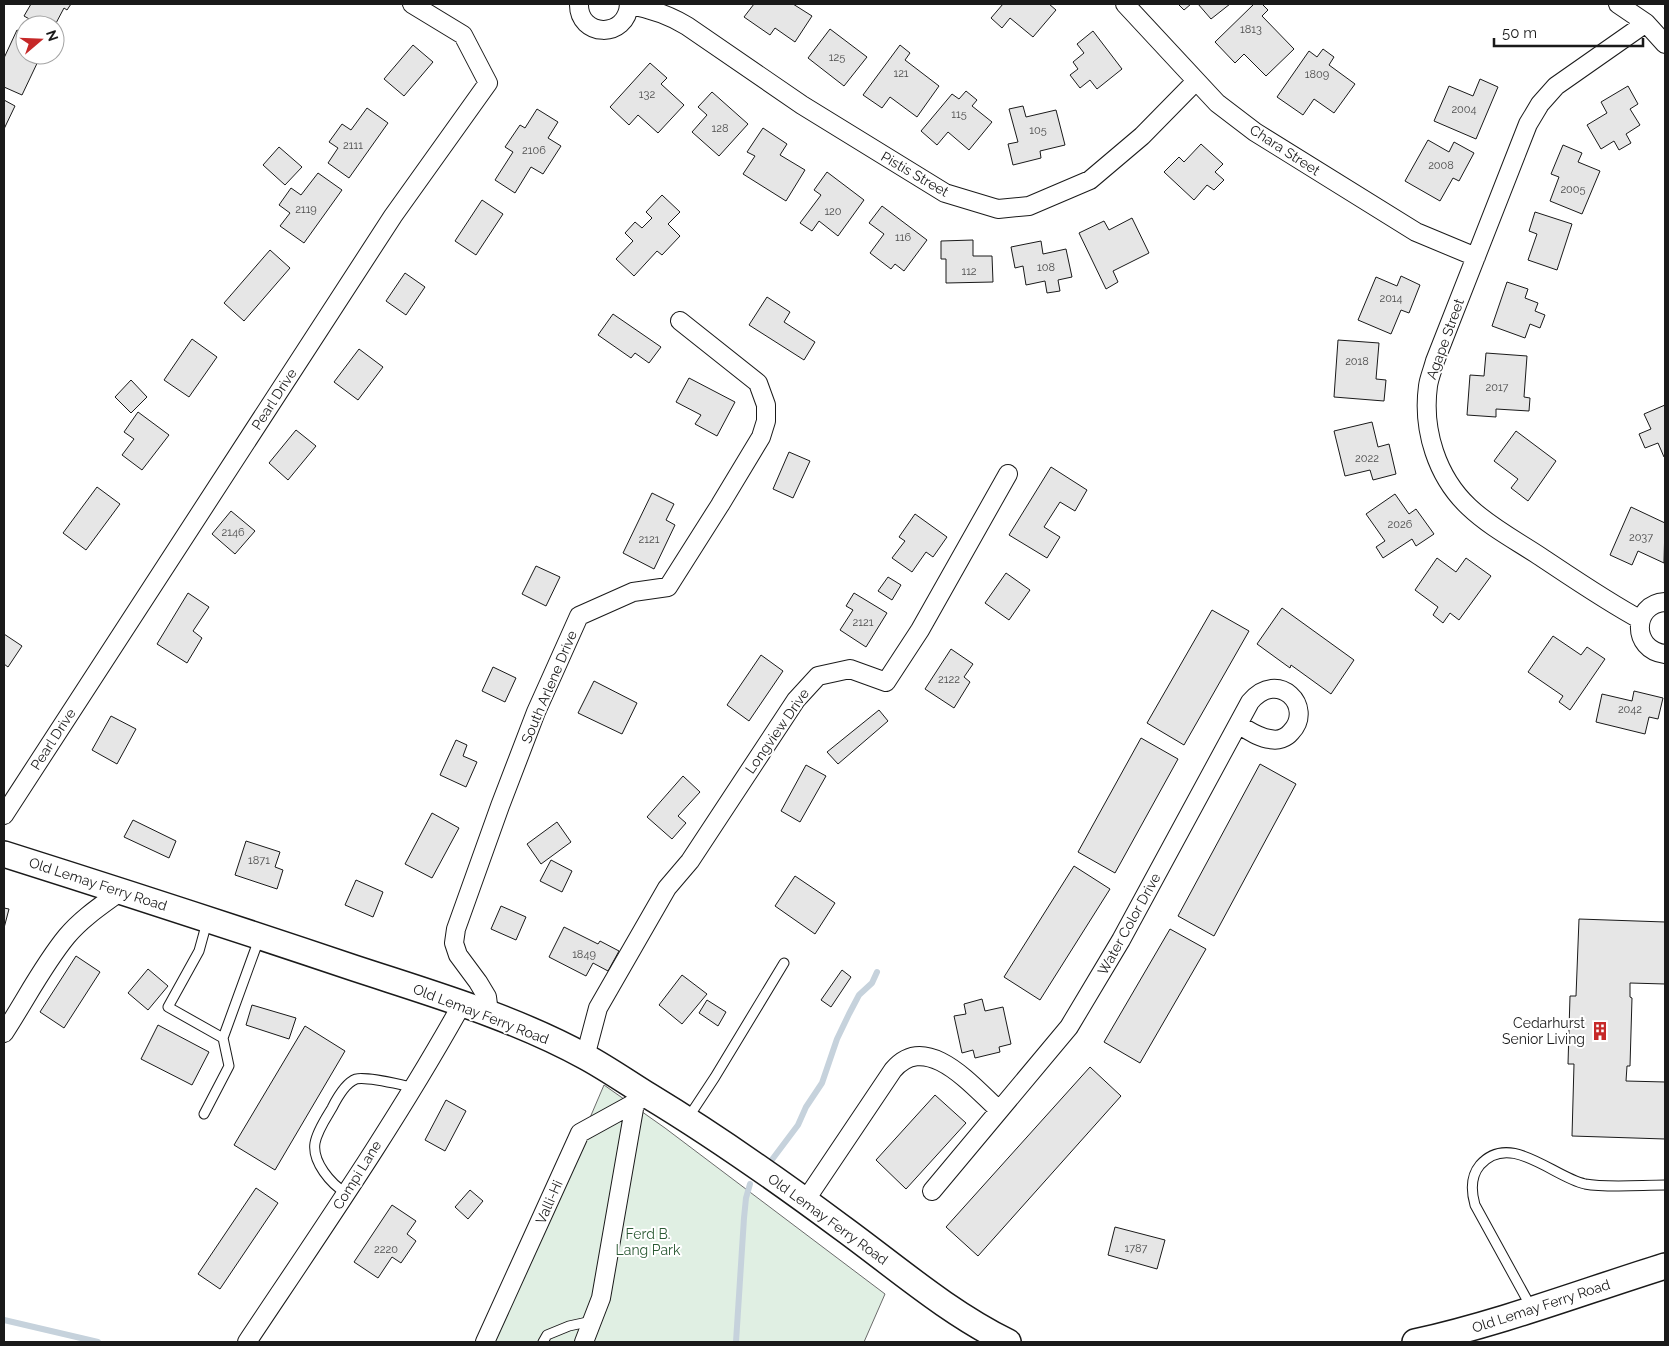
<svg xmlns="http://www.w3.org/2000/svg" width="1669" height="1346" font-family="Raleway,sans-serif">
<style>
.green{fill:#e0efe3;stroke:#6a6a6a}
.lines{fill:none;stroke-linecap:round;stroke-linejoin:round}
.stream{stroke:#c6d2dc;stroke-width:6}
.building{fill:#e6e6e6;stroke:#1a1a1a}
.lane-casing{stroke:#1a1a1a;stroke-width:11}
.street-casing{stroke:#1a1a1a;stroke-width:20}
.secondary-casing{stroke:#1a1a1a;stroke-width:28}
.lane{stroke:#fff;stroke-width:9}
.street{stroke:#fff;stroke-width:18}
.secondary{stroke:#fff;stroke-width:25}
.labels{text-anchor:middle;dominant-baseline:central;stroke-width:4;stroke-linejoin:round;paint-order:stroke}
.number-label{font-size:11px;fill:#4d4d4d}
.street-label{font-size:14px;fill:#1a1a1a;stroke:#fff}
.poi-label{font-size:14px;fill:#1a1a1a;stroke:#fff;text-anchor:end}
.park-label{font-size:14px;fill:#2b5a34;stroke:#fff}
</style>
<rect width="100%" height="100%" fill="#fff"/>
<path class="green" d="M604,1085L665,1128L885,1294L864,1342H494Z"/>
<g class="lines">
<path class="stream" d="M771,1161L798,1125L806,1107L822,1083L837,1039L849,1014L859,995L872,983L877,972
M4,1320L98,1342
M736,1342L744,1218L746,1198L750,1184"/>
</g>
<path class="building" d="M31,4H71L67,10L64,8L55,25H40L24,16Z
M754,4H793L812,16L795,42L775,28L770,35L744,17Z
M1003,4H1049L1056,10L1033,37L1010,18L1002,28L991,18Z
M1178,4H1191L1184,10Z
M1198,4H1230L1211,19Z
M1254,4H1262L1268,10L1262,16L1294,49L1266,76L1244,54L1235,63L1215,42Z
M830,29L867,57L844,86L808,58Z
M17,30L25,34V55H41L22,95L4,87V58Z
M1093,31L1122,69L1097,89L1090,80L1080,88L1070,75L1078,69L1073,62L1084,53L1077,44Z
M413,45L433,62L404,96L384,79Z
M900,45L910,53L905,60L939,86L917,117L890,97L882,108L863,95Z
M1323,49L1334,57L1329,65L1355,84L1334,113L1314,99L1303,115L1277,97L1309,51L1317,57Z
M650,63L667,78L661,84L684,105L658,133L638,115L629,125L610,107Z
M1480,79L1498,87L1476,139L1434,121L1449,86L1473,96Z
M1628,86L1638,104L1630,109L1640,125L1626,134L1631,143L1619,150L1614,141L1601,149L1587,125L1607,113L1601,102Z
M966,91L977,100L972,106L992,122L969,150L948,132L937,145L921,131L952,94L959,99Z
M712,92L748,124L719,156L692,132L707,115L698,107Z
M4,100L15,106L4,129Z
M1023,106L1026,117L1056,110L1065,145L1040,151L1041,158L1013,165L1008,144L1018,142L1009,109Z
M367,108L388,123L349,178L328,163L338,148L329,142L342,124L351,130Z
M537,109L558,122L548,138L561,146L543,174L531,167L515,193L495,180L513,152L505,147L520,125L525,128Z
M763,128L787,144L780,155L805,170L786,201L743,174L755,156L747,152Z
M1428,140L1449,152L1454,142L1474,153L1459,181L1453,178L1440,201L1405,181Z
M1201,144L1223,164L1215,172L1224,180L1214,190L1207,185L1194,200L1164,172L1179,157L1184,162Z
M1563,145L1582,153L1578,162L1600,171L1582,214L1550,201L1559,177L1551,174Z
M279,147L302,167L285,185L263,165Z
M827,172L864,200L838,236L819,221L812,231L800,223L821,195L814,190Z
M318,173L342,190L304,243L280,226L290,213L279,205L291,188L301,195Z
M662,195L680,212L668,224L680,236L662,255L657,251L634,276L616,259L633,241L625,233L635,222L642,228L652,218L646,212Z
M482,200L503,214L476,255L455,241Z
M882,206L927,240L904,271L895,264L891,269L870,253L884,234L869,223Z
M1535,212L1572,224L1557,270L1528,260L1537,234L1529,231Z
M1132,218L1149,253L1113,271L1118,282L1106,289L1079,233L1104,221L1109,230Z
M973,240V256H992L993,282L946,283V259H941V241Z
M1041,241L1043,254L1066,249L1072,277L1058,280L1060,291L1047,293L1045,281L1026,285L1023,266L1015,268L1011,247Z
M270,250L290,268L244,321L224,303Z
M405,273L425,287L406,315L386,301Z
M1401,276L1420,285L1409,313L1401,310L1391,334L1358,320L1376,277L1397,286Z
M1507,282L1528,289L1525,298L1538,303L1535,311L1545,315L1540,328L1530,324L1525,338L1492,326Z
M767,297L790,312L784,322L815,342L804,360L749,325Z
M613,314L661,347L649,363L635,353L631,358L598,335Z
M192,339L217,357L189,397L164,380Z
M1338,340L1379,343L1376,379L1386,380L1384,401L1334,397Z
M359,349L383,367L358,400L334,382Z
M1486,353L1527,356L1524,397L1530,398L1529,411L1496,409V417L1467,415L1470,375L1484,376Z
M689,378L735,402L717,436L695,424L701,415L676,402Z
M131,380L147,397L131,413L115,397Z
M1665,405V457H1664L1658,443L1645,448L1639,434L1651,429L1644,414Z
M138,412L169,435L142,470L122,455L134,439L124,432Z
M1372,422L1378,447L1389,444L1396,474L1373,480L1370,470L1345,476L1334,431Z
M296,430L316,446L288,480L269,463Z
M1516,431L1556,461L1528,501L1511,488L1518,479L1494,461Z
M789,452L810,461L793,498L773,489Z
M1051,467L1087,490L1075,511L1060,502L1044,527L1060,537L1047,558L1009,535Z
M97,487L120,504L86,550L63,533Z
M652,493L674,504L666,520L675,525L654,569L623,553Z
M1395,494L1409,514L1416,509L1434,534L1416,546L1412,539L1383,558L1376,547L1385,541L1366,514Z
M1631,507L1665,523L1664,563L1638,551L1632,565L1610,555Z
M231,511L255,531L235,554L212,534Z
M915,514L947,537L933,557L926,552L912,572L892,558L905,541L899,537Z
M1437,558L1456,572L1466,558L1491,576L1459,620L1450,613L1443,623L1433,615L1438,607L1415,590Z
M536,566L560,577L546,606L522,594Z
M1006,573L1030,590L1009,620L985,603Z
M888,577L901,585L892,600L878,591Z
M188,593L209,607L193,631L202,638L187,663L157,644Z
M854,593L887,613L866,647L840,630L853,610L846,606Z
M1282,608L1354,660L1331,694L1291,665L1290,668L1257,644Z
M1212,610L1249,631L1184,745L1147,723Z
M4,634L22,646L8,667L4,664Z
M1553,636L1581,655L1587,647L1605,659L1570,710L1559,702L1563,696L1528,672Z
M951,649L973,664L964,677L970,682L954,708L925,689Z
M761,655L783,671L749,721L727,705Z
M493,667L516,678L505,702L482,691Z
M594,681L637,703L622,734L578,713Z
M1634,691L1663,698L1658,719L1649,717L1645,734L1596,722L1602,694L1632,701Z
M879,710L888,721L838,764L827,752Z
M111,716L136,729L117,764L92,750Z
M1141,738L1178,759L1115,873L1078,852Z
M456,740L467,745L463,756L477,762L466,787L440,775Z
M1260,764L1296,784L1214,936L1178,916Z
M806,765L826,776L800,822L781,811Z
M683,776L700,792L678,816L686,823L672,839L647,817Z
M432,813L459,828L432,878L405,864Z
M133,820L176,841L169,858L124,837Z
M557,822L571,842L541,864L527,844Z
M246,841L280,852L275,867L283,870L277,889L235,875Z
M551,860L572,871L562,892L540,881Z
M1074,866L1110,889L1040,1000L1004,977Z
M795,876L835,903L815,934L775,906Z
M356,880L383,892L373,917L345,905Z
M501,906L526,917L516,940L491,929Z
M4,908L9,909L4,928Z
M1579,919L1665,922V984L1630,983V997L1632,998L1630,1066H1627L1626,1081L1665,1082V1139L1572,1136L1574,1064H1568L1570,996H1576Z
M564,927L598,944L600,941L619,951L608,971L593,963L586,976L549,957Z
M1170,929L1206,949L1140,1063L1104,1042Z
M76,956L100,972L64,1028L40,1012Z
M148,969L168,986L148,1010L128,993Z
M842,970L851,977L831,1007L821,1000Z
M682,975L707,994L682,1024L659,1005Z
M982,999L985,1011L1003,1007L1011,1044L999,1047L1000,1052L975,1058L973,1050L962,1053L954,1016L966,1014L964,1004Z
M707,1000L726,1012L718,1026L699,1013Z
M252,1005L296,1018L289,1039L246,1025Z
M158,1025L209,1052L192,1085L141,1059Z
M305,1026L345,1051L275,1170L234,1145Z
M1090,1067L1121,1096L978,1256L946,1227Z
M935,1095L966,1123L906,1189L876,1160Z
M446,1100L466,1111L445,1151L425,1140Z
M256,1188L278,1203L220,1289L198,1274Z
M470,1190L483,1201L468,1219L455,1207Z
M392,1205L416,1221L407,1234L416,1241L401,1263L392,1257L378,1278L354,1262Z
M1115,1227L1165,1240L1157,1269L1108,1255Z"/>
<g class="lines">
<g class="lane-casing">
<path id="lane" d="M207,922L199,951L168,1007L223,1038
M204,1114L229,1066L223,1038L259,939
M688,1118L715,1077L784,963
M346,1193C331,1184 312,1162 315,1143C317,1131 326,1118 332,1108C337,1098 345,1083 356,1079C367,1076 401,1085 413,1087
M1531,1307L1475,1205C1471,1191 1470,1177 1480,1165C1510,1131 1553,1177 1585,1184C1607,1188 1642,1185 1665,1185
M543,1342L547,1335L569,1326L592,1321"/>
</g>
<g class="street-casing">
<path id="street" d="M579,4C578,37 627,40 629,4
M1125,4L1217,103L1255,132L1416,232L1476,257
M1618,4L1646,23L1665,44
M630,5C651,9 669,15 687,26L802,105L945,193L998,209L1029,206L1090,180L1142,136L1196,81
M1665,602C1632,604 1631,650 1665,654
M1641,620C1606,601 1574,579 1541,557C1517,541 1490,527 1469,507C1437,477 1422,430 1428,386C1429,378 1433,369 1435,361L1528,124L1540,104L1556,86L1646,23
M4,815L393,216L488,83L463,35L412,4
M489,1013L487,997L478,982L458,955L454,943L456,929L500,806L536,712L579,616L633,592L668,587L720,505L761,437L766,421V405L758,383L680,321
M4,1033C25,1001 43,965 67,936C82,918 102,905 121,891
M585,1057L598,1008L667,888L690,861L796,700L818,676L850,669L886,682L920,630L1008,474
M932,1191L1069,1027L1121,940L1250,702C1278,668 1315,707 1291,732C1286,738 1278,741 1270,739C1259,738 1248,730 1239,725
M805,1201L893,1070C927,1030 973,1087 999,1110
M247,1342C321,1231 397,1121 462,1004
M485,1342L580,1133L649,1095
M584,1342L601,1298L635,1103"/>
</g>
<g class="secondary-casing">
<path id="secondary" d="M4,854C121,891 238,929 354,968C433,994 513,1017 586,1057C608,1069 628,1083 649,1096C715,1136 779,1181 841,1227C896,1267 947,1312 1008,1342
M1415,1342C1501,1323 1582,1292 1665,1266"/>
</g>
<use href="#lane" class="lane"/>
<use href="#street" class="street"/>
<use href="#secondary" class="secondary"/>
</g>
<defs>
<g id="building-bare" transform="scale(1.5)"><path d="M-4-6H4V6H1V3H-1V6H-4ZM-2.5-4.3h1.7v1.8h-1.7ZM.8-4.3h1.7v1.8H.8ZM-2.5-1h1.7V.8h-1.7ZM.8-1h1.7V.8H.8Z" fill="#c62828" stroke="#fff" stroke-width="2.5" paint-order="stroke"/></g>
</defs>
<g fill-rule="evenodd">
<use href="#building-bare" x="1600" y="1031"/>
</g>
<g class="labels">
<g class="number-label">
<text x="1251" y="29">1813</text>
<text x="837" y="57">125</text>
<text x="901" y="73">121</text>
<text x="1317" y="74">1809</text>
<text x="647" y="94">132</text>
<text x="1464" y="109">2004</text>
<text x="959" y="114">115</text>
<text x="720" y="128">128</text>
<text x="1038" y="130">105</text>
<text x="353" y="145">2111</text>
<text x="534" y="150">2106</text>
<text x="1441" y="165">2008</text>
<text x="1573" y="189">2005</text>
<text x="306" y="209">2119</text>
<text x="833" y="211">120</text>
<text x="903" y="237">116</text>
<text x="1046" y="267">108</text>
<text x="969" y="271">112</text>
<text x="1391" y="298">2014</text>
<text x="1357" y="361">2018</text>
<text x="1497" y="387">2017</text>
<text x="1367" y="458">2022</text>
<text x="1400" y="524">2026</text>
<text x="233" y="532">2146</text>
<text x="1641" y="537">2037</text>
<text x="649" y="539">2121</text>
<text x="863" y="622">2121</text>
<text x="949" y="679">2122</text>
<text x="1630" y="709">2042</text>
<text x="259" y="860">1871</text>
<text x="584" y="954">1849</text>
<text x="1136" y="1248">1787</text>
<text x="386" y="1249">2220</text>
</g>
<g class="street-label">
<text transform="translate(1285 150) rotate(33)">Chara Street</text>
<text transform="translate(915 174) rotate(30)">Pistis Street</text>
<text transform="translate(1445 339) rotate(-70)">Agape Street</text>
<text transform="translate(274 399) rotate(-57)">Pearl Drive</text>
<text transform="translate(549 687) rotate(-67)">South Arlene Drive</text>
<text transform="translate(777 731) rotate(-55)">Longview Drive</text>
<text transform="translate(53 739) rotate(-57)">Pearl Drive</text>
<text transform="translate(98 884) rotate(18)">Old Lemay Ferry Road</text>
<text transform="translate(1129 924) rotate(-61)">Water Color Drive</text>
<text transform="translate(481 1014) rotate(21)">Old Lemay Ferry Road</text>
<text transform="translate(357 1175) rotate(-58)">Compi Lane</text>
<text transform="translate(549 1202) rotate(-66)">Valli-Hi</text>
<text transform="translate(828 1219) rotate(36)">Old Lemay Ferry Road</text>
<text transform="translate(1541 1306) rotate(-18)">Old Lemay Ferry Road</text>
</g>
<g class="poi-label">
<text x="1585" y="1023">Cedarhurst<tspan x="1585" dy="16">Senior Living</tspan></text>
</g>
<g class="park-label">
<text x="648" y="1234">Ferd B.<tspan x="648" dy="16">Lang Park</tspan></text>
</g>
</g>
<rect width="1669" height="1346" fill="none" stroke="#1a1a1a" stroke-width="10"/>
<g transform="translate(40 40) rotate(71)"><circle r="24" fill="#ffffff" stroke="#a3a3a3"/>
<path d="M0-4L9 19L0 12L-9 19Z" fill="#c62828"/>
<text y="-8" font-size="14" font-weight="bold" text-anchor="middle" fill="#1a1a1a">N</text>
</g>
<path d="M1494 38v8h149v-8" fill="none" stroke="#1a1a1a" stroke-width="2.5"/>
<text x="1502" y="38" font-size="15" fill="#1a1a1a" stroke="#ffffff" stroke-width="4" paint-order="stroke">50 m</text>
</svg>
